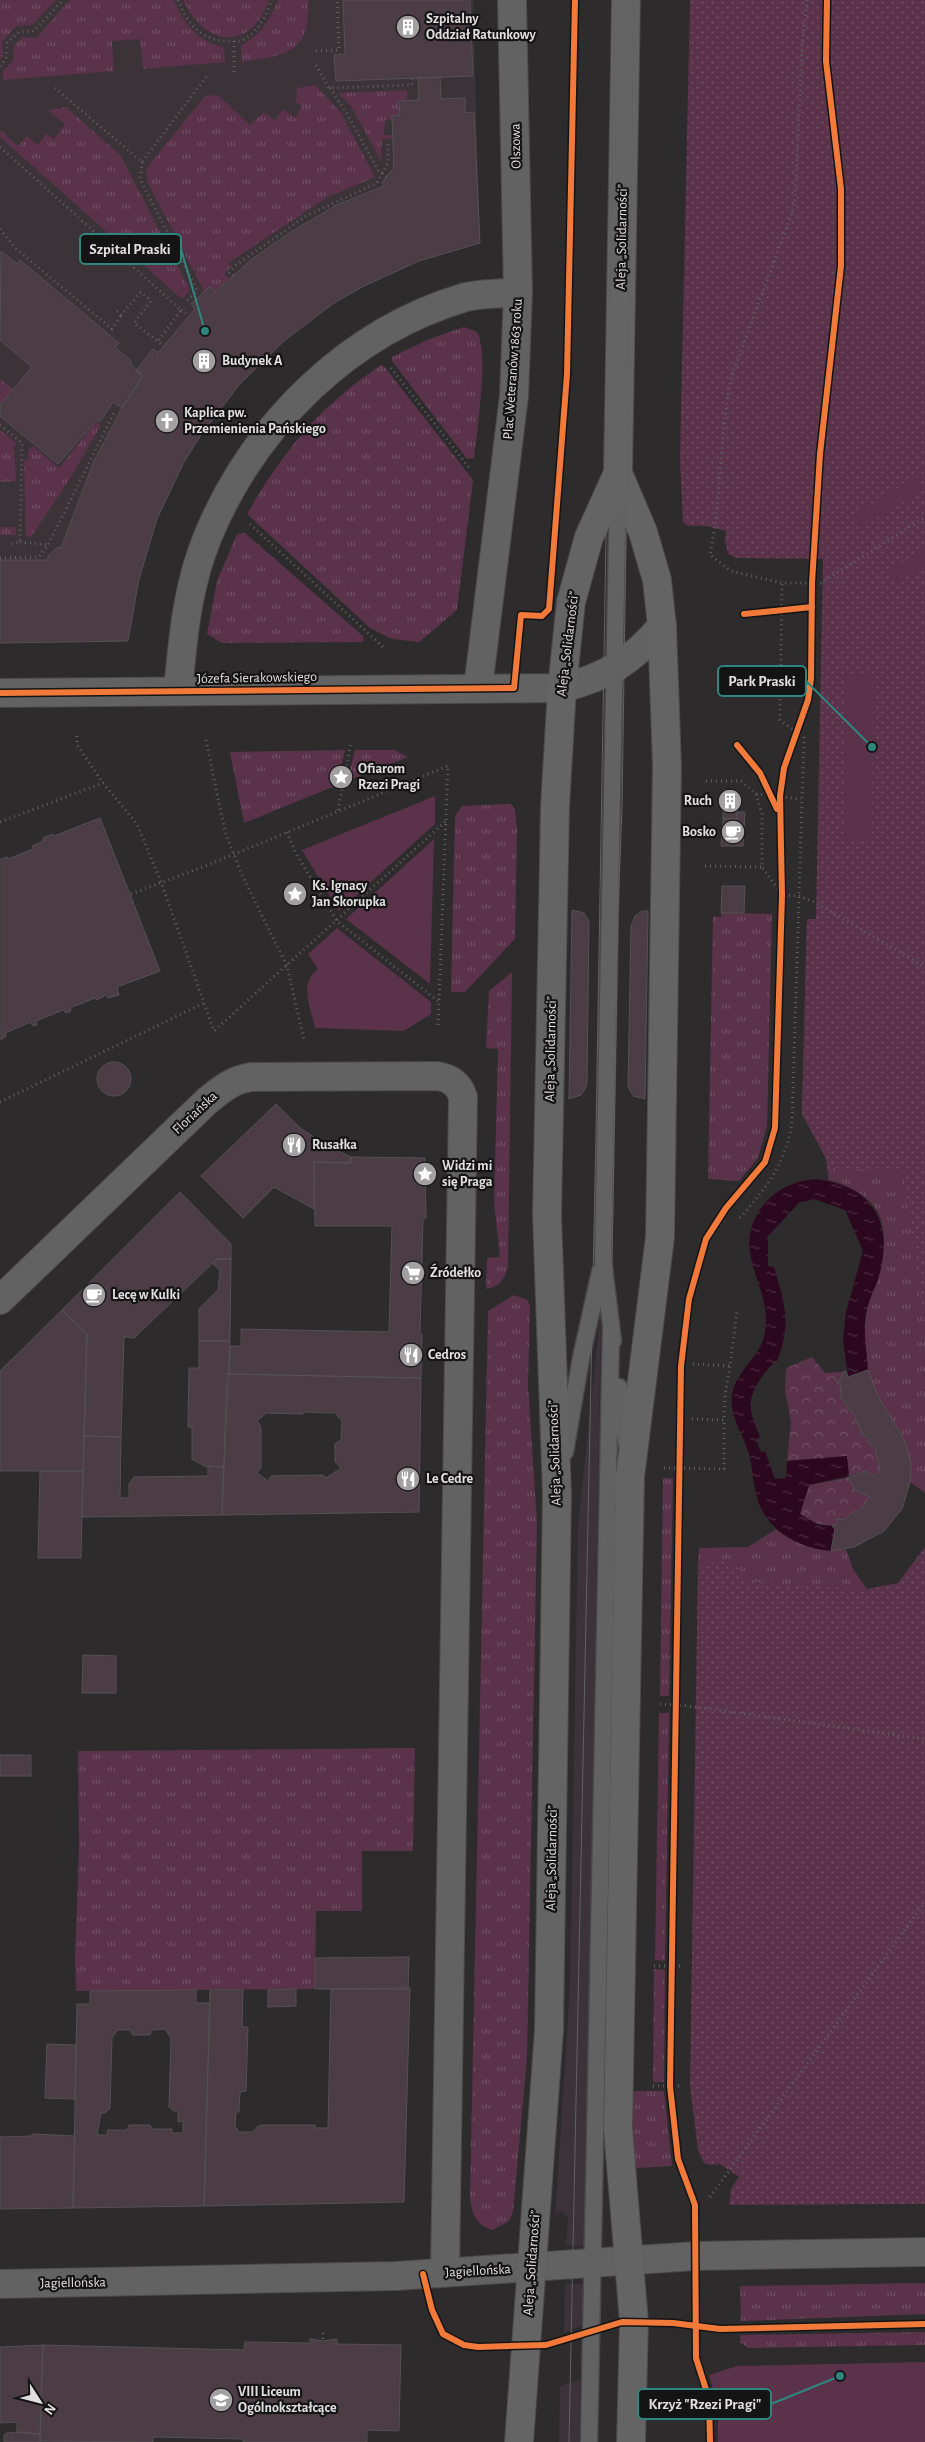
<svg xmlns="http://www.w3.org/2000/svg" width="925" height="2442" font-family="'Alegreya Sans',sans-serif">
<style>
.built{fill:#3b3337}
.grass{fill:url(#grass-tufts)}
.forest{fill:url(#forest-crowns)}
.park{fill:url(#park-dots)}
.garden{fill:#5a324a}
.water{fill:url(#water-ripples)}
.building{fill:#4b3c45;stroke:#545153;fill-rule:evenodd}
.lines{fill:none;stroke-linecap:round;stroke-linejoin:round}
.service-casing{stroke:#4a494a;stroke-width:19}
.minor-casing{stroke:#4a494a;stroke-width:30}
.tertiary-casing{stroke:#4a494a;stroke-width:30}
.secondary-casing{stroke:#4a494a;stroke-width:30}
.path{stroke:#615f60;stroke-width:3;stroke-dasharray:1 4;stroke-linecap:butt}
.service{stroke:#636263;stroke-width:16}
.minor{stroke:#636263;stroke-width:28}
.tertiary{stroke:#636263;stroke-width:28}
.secondary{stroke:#656464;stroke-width:28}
.tram{stroke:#636162;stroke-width:1}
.cycleway-casing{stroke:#151415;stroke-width:9}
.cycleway{stroke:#f17a3a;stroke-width:6}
.labels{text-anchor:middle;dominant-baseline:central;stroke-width:4.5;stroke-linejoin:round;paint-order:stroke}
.poi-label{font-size:14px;font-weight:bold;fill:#e2dfe0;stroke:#151415;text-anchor:start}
.street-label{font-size:14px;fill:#e2dfe0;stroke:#151415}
.leader{fill:none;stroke:#2f867f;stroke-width:2}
.callout-dot{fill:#2f867f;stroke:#151415;stroke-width:2}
.callout{fill:#151415;stroke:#2f867f;stroke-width:2}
.callout-label{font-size:15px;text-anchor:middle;font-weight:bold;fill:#e2dfe0}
</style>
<defs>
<pattern id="grass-tufts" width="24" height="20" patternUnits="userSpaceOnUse" patternTransform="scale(1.25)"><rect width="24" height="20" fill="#5a324a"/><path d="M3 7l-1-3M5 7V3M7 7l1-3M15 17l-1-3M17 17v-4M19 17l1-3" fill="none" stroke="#714f64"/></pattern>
<pattern id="forest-crowns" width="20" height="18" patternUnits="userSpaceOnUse" patternTransform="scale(1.25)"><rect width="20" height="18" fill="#5a324a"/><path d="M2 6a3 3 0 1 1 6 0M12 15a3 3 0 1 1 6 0" fill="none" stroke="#714f64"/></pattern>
<pattern id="park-dots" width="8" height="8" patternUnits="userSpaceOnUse" patternTransform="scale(1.25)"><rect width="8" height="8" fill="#5a324a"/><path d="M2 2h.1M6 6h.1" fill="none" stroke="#714f64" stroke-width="1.8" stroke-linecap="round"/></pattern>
<pattern id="water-ripples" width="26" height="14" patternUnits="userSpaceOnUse" patternTransform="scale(1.25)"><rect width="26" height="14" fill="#2c081f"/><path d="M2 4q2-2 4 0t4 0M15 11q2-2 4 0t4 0" fill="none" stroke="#4a2c3f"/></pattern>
</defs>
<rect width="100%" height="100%" fill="#2e2b2d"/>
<path class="built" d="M0,0H473L480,243L419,261L390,273L334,303L284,341L239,385L201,435L184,462L157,519L139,579L128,641L0,643Z
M601,1308L585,2246L566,2245L568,2218L562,2211L557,2213L555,2217L570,1988L578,1526Z
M565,2283L584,2284L582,2325L564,2333Z
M580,2380L579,2442H559L560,2386Z"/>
<path class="grass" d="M0,0H56L32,25L16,26L2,42L3,56L0,59Z
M70,0H174C183,23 198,42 224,47L225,62L143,69L140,39L112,41L114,71L3,80V71L13,61L14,46L22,37L36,38Z
M183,0H269C250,53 205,47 183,0Z
M278,0H308C311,53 287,55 242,62L241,46C260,35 270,20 278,0Z
M315,85L341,113L375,177L328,197L228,263L232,266L224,274L229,279L215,292L210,286L204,291L151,189L147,181L146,169L205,96L218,95L250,125L264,112L275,120L283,109L295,118L302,106L296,102L297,88Z
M407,90V100L399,101L400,115L392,116V120H385L384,135H393V138L382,140L381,161L351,106L338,93Z
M66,107L121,156L190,290L182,299L0,137V130L18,146L27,136L38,145L46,134L54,139L65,124L48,110Z
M464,327L477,332C489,353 477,432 474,458L467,459L392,361V357L429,339Z
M381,365L384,366L473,480L457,610L419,642L392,639L370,628L247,514C284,450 319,407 381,365Z
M0,379L13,389L1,404L0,403Z
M96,422L101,425L71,477L31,537L26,536L24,461L28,460V451L33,446L59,468Z
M0,430L17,443L14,447L16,481L0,482Z
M0,527H16V535H0Z
M245,533L364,637L363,642L222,643L207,634L217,581L237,534Z
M345,750L337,785L244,823L230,752Z
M355,750H394L408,757L347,781Z
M511,804L515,810L517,828L515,939L465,992H451L455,816L462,806Z
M721,913L772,914L767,1126L758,1158L739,1181L708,1179L713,916L721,917Z
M807,919L925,983V1493L910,1482C915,1430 876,1415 868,1371C865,1353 863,1328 867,1310C874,1278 892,1252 880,1217C872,1196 849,1186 829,1180L826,1158L802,1114Z
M512,972L508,1267C505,1279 499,1287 486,1289L487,1258L500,1257L494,1203L498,1049L486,1048L489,991Z
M514,1295L527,1300L530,1305L528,1385L537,1523L527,2058L513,2212L508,2222L492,2230C476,2225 472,2214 470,2198L488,1311Z
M663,1478H673L669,1696H660Z
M776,1529C798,1546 819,1553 846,1549L853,1569L871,1595L697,1626L698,1597H704L705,1573L698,1565L699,1548L748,1547Z
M659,1713H669L665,1961L655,1960Z
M415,1748L413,1851H362V1911H316L315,1989L76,1991L75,1958L79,1849L78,1751Z
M654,1969L665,1970L664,2082H653Z
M633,2091H664L672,2166L636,2168L633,2149Z
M925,2283V2314L741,2321L740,2286Z
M925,2332V2345L748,2348L740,2342V2335Z"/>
<path class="forest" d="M812,1357L825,1373L843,1372L840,1381L836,1382L841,1386V1397L856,1419L862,1435C874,1439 878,1458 880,1470L875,1476L865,1471L849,1476L847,1456L787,1461L791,1422L785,1391L786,1368Z
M847,1478L854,1486V1490L870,1497L861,1509L851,1513L845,1520L836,1519L838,1523C824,1530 812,1521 800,1514L809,1485Z"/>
<path class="park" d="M690,0H925V1326L903,1172L832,1168L831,1181L829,1180L826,1158L802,1114L807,919H816L823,559L736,558L728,554L725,541L726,531L707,526H688L683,522L680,459Z
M925,1547V2204L729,2205L731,2189L739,2177L720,2164L709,2165L704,2163L698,2150L690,2086L698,1565L729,1560L751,1582L867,1589L898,1583Z"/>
<path class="garden" d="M917,476L924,488L862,527L854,515Z
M925,548V565L898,582L890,571Z
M873,674L872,840H845L846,675Z
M435,796V824L339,911L302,850Z
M434,839L430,984L346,919Z
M337,928L431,1002V1014L404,1031L315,1028C311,1008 298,984 318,969L308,954Z
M925,2362V2442H718V2405L709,2375L737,2366Z"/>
<path class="water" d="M816,1179C873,1186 894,1222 879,1276C876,1287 870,1297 867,1309C862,1328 867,1350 868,1370L848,1377L843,1339L846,1312L863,1251L845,1210L814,1199L799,1203L768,1236V1266L774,1267C785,1304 792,1324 777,1361C769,1366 766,1371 761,1378C745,1403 750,1411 760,1437L756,1439L761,1452L765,1451L775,1479L786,1478L787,1461L847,1456L849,1476L809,1485L800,1514L817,1524L832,1526L835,1529L831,1551C795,1548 761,1527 755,1489C752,1476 752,1461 747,1448C741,1431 729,1415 732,1395C736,1370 762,1356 765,1332C773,1283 725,1250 766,1202C778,1188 797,1180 816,1179Z"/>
<path class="building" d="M343,0H470L473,76L336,81L334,55L345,54Z
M440,77L441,99L465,98V113L474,112L480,243L419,261L362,287L334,303L284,341L239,385L201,435L184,462L157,519L139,579L128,641L0,643V560H48V556L58,547L61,548L94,461L122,408L143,376L136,371L153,349L158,353L195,309L191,304L210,286L215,292L252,259L291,232L337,205L384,186L382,183L391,171H394L392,116L400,115L399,101L419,100L418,78Z
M1,251L17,264L20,260L119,343L115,347L131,361L130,363L143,376L122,408L113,402L100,422L97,420L58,464L0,416V405L32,367L0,340Z
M724,790L738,791L737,819H723Z
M737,812H745L743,846H721L723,819H737Z
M100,818L160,971L117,987L119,995L108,998L106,995L97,1000L95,998L70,1008L71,1011L66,1013L63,1010L36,1021L37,1025L33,1026L31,1022L5,1033L6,1036L1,1040V859L7,857L8,859L33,849L32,846L43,841V838L52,834L54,836Z
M722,886H745L744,913H721Z
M572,910L584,913L589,921L587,1081L586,1087L581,1095L569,1099Z
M642,911H648L645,1099L633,1096L628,1086L631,926L635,916Z
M97 1079a17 17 0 1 1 34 0a17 17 0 1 1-34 0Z
M276,1104L300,1128L329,1147L351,1157V1163L314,1162V1209L274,1187L243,1218L201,1176Z
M351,1157L425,1158L426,1218H423L420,1333L422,1334L421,1378L229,1374L230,1346H241V1329L389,1332L392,1226H315L314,1162L351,1163Z
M180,1192L231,1244V1259H217L134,1338L124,1337L121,1437L84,1436L87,1334L62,1310Z
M217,1259H231L230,1341H199V1309L218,1290L220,1270L212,1263Z
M62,1310L87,1334L83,1471H0V1371Z
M199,1341H230L224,1467L204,1466L192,1459V1427H188L189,1368H199Z
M868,1370L879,1398L905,1441L911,1465L910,1482L902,1509L884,1531L854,1547L831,1551L835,1529L832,1526L838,1523L836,1519L845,1520L851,1513L859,1511L870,1497L854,1490V1486L847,1478L865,1471L875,1476L880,1470L875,1448L870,1444L867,1437L862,1435L856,1419L841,1397V1386L836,1382L840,1381L843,1372L846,1371L848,1377Z
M227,1374L421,1378L419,1512L222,1515ZM305,1412L332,1413L334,1412L342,1421L341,1440L335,1444V1462L341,1468L326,1478L323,1475L271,1476L268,1481L257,1473L261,1468V1427L257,1421L266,1413L303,1414Z
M84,1436L121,1437L120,1498H129V1484L134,1477L208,1476V1466L224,1467L222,1515L82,1517Z
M40,1471H83L81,1558H38Z
M83,1655L116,1656V1693H82Z
M0,1755H31V1776H0Z
M409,1957L408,1989H315V1958Z
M410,1988L404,2202L204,2206L210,1990H243L242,2027H248L246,2091L240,2092L239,2112H236L235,2126L239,2132H253L258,2126L264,2125H315V2128H328L331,1989Z
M296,1989V2006L268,2007V1990Z
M196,1990V2003H210L204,2206L73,2208L77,2004H90V1991ZM165,2029L171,2038L169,2107L174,2111H178V2122L183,2121V2133H172V2129H152L150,2125H129L127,2130H108L107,2135H97L101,2113H105L110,2108L112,2037L118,2030H130L133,2035H150L152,2030Z
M47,2044L76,2045L75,2099L45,2098Z
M32,2134L75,2136L73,2208L0,2209V2137L32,2136Z
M310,2339L323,2341L337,2339V2344L401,2345L399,2431L367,2430V2442H243V2439L153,2437V2442L40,2441L43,2345L244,2350L245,2342L310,2343Z
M43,2345L40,2434L17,2432V2422L0,2423V2347Z
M17,2432L40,2434V2442H4V2435L7,2433Z"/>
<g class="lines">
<g class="service-casing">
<path id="service" d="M613,1341L603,1260L618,486
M619,1387L626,1442
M565,1452L581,1358L600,1272
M589,2442L611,1330"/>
</g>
<g class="minor-casing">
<path id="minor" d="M478,688L514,396L518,292L512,0
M178,691C183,638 187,586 208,536C254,425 349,331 466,297C482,293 502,294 518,292
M0,1300L207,1101C222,1089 232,1080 251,1077L437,1076C450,1078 459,1084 463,1097L445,2272"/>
</g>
<g class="tertiary-casing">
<path id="tertiary" d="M0,693L562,688C607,677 632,661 662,626
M0,2284L396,2276L696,2256L925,2252"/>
</g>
<g class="secondary-casing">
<path id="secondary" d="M618,473L643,532L657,580L662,626L667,766L660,1237L630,1477L618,2129L634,2322L631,2442
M519,2442L549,2030L557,1495L547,1215L555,807L562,688L571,602L589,537L618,473L626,0"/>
</g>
<path class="path" d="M178,0C187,25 204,43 232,41C236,41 240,42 243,40C259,32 266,15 272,0
M807,0L802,47L795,199L792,213L732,375C719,434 722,495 710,555L731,571L782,583H821L925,517
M316,51L339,50L337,0
M316,65L329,88L412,85V79
M0,66L6,59L7,43L19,32L34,31L63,0
M234,72V41
M55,88L142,162L207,76
M330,88L346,112L378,170L387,177
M0,147L181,310L158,341
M142,162L140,179L197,290L186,302
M0,229L15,248L112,329L121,315
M233,276L229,273L236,265L306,216L377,183L388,163V144
M181,310L189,316
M117,311L121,315L141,292L151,301L134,323L164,346
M391,368L470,469
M0,425L22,443L20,542L10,544
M250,524L383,647
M20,542L48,545
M0,558L39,557L48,545L114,413
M77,736V745L103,783
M206,740L225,832L242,875L287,966L304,1040
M706,781H741L756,794L762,814V867L782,895L799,896L816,903L925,967
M756,794L801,799
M338,810L351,742
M0,822L103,783L137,824L161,882L214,1031L446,821
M287,832L295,852L337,921L439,1002
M705,866L762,867
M131,894L208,865L448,766L438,1027
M0,1102L204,1003
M740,1218C766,1188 788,1161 792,1120L804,738L780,720L782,583
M693,1364L730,1366L737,1311
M692,1419L724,1420L725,1396L730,1366
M664,1468L724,1469V1420
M660,1704L688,1706L925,1739
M654,1966H682
M653,2086H680
M710,2197L925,1902
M323,2333V2341"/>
<use href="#service" class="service"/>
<use href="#minor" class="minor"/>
<use href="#tertiary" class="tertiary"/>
<use href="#secondary" class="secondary"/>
<path class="tram" d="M569,2442L596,1133L615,0
M589,2442L597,2142L618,909L622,808L634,0"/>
<g class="cycleway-casing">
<path id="cycleway" d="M744,614L812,607
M0,693L514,688L521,615L542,616L549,609L567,374L575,0
M737,745L760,773L777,809
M423,2274L432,2310L443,2334L464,2345L478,2347L546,2345L622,2322L673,2323L720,2329L925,2324
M710,2442L709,2399L696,2358L695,2205L678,2159L670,2086L681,1366L689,1299L706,1239L726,1208L765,1162L775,1128L782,895L780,796L784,768L808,700L811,679L812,583L820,454L841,266V189L826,61L827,0"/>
</g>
<use href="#cycleway" class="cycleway"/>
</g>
<defs>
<g id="building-disc" transform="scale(1.25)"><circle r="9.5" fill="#a3a0a1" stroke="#151415"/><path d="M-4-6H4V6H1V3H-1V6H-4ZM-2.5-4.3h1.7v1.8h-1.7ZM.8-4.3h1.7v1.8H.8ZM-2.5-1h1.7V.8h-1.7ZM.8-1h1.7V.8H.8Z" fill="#fff"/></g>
<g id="church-disc" transform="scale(1.25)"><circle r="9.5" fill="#a3a0a1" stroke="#151415"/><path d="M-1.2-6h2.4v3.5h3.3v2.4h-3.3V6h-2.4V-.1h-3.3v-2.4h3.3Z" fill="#fff"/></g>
<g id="sight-disc" transform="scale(1.25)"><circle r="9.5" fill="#a3a0a1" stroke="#151415"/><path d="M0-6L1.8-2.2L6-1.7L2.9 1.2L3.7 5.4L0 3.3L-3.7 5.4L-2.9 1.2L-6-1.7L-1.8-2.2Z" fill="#fff"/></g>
<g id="cafe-disc" transform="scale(1.25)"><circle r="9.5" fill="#a3a0a1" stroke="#151415"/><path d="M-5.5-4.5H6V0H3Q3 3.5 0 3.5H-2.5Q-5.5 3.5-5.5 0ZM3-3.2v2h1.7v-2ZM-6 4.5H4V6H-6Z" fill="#fff"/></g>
<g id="restaurant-disc" transform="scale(1.25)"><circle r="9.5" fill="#a3a0a1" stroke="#151415"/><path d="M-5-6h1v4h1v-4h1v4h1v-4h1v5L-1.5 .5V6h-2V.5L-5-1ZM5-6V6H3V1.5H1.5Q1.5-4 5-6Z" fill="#fff"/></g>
<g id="supermarket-disc" transform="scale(1.25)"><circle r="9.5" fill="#a3a0a1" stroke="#151415"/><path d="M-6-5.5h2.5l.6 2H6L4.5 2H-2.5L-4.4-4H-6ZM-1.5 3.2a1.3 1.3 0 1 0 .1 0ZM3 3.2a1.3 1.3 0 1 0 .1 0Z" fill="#fff"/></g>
<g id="school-disc" transform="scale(1.25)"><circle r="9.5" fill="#a3a0a1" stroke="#151415"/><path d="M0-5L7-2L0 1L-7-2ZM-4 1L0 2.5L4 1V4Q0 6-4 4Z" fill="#fff"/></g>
</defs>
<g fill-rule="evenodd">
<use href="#building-disc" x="408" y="27"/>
<use href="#building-disc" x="204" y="361"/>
<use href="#church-disc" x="167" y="421"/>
<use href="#sight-disc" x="341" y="777"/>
<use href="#building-disc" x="730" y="801"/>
<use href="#cafe-disc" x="733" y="832"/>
<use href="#sight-disc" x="295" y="894"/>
<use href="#restaurant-disc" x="294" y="1145"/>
<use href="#sight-disc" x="425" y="1174"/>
<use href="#supermarket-disc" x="413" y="1273"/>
<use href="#cafe-disc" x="94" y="1295"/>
<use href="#restaurant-disc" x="411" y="1355"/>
<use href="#restaurant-disc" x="408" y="1479"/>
<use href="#school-disc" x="221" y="2400"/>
</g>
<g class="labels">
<g class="poi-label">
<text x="426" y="19">Szpitalny<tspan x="426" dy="16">Oddział Ratunkowy</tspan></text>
<text x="222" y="361">Budynek A</text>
<text x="184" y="413">Kaplica pw.<tspan x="184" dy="16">Przemienienia Pańskiego</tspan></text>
<text x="358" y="769">Ofiarom<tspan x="358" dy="16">Rzezi Pragi</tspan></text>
<text x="712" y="801" text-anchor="end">Ruch</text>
<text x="716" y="832" text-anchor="end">Bosko</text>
<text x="312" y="886">Ks. Ignacy<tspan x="312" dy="16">Jan Skorupka</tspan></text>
<text x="312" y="1145">Rusałka</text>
<text x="442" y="1166">Widzi mi<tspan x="442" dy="16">się Praga</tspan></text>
<text x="430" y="1273">Źródełko</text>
<text x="112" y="1295">Lecę w Kulki</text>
<text x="428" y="1355">Cedros</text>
<text x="426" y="1479">Le Cedre</text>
<text x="238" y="2392">VIII Liceum<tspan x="238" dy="16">Ogólnokształcące</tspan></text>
</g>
<g class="street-label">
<text transform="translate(516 146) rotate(-91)">Olszowa</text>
<text transform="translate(622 237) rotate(-89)">Aleja „Solidarności”</text>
<text transform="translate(513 369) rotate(-86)">Plac Weteranów 1863 roku</text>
<text transform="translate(568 644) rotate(-83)">Aleja „Solidarności”</text>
<text transform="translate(257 678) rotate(-1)">Józefa Sierakowskiego</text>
<text transform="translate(551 1049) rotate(-89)">Aleja „Solidarności”</text>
<text transform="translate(195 1113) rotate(-43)">Floriańska</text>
<text transform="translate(555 1453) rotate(-92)">Aleja „Solidarności”</text>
<text transform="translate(552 1858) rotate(-89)">Aleja „Solidarności”</text>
<text transform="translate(532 2263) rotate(-86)">Aleja „Solidarności”</text>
<text transform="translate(478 2271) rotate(-3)">Jagiellońska</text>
<text transform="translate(73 2283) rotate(-1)">Jagiellońska</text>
</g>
</g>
<path class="leader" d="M205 331L181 249M872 747L806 681M840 2376L771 2404"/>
<g class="callout-dot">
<circle cx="205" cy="331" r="5"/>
<circle cx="872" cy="747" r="5"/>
<circle cx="840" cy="2376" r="5"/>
</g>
<g class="callout">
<rect x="80" y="234" width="101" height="30" rx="5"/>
<rect x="718" y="666" width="88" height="30" rx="5"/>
<rect x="638" y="2389" width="133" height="30" rx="5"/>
</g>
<g class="callout-label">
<text x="130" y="254">Szpital Praski</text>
<text x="762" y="686">Park Praski</text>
<text x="705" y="2409">Krzyż "Rzezi Pragi"</text>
</g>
<g transform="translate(40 2402) rotate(126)" stroke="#151415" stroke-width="4" paint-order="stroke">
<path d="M0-4L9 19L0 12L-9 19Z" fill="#e2dfe0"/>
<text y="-8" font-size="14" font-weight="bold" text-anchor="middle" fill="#e2dfe0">N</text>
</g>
</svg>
